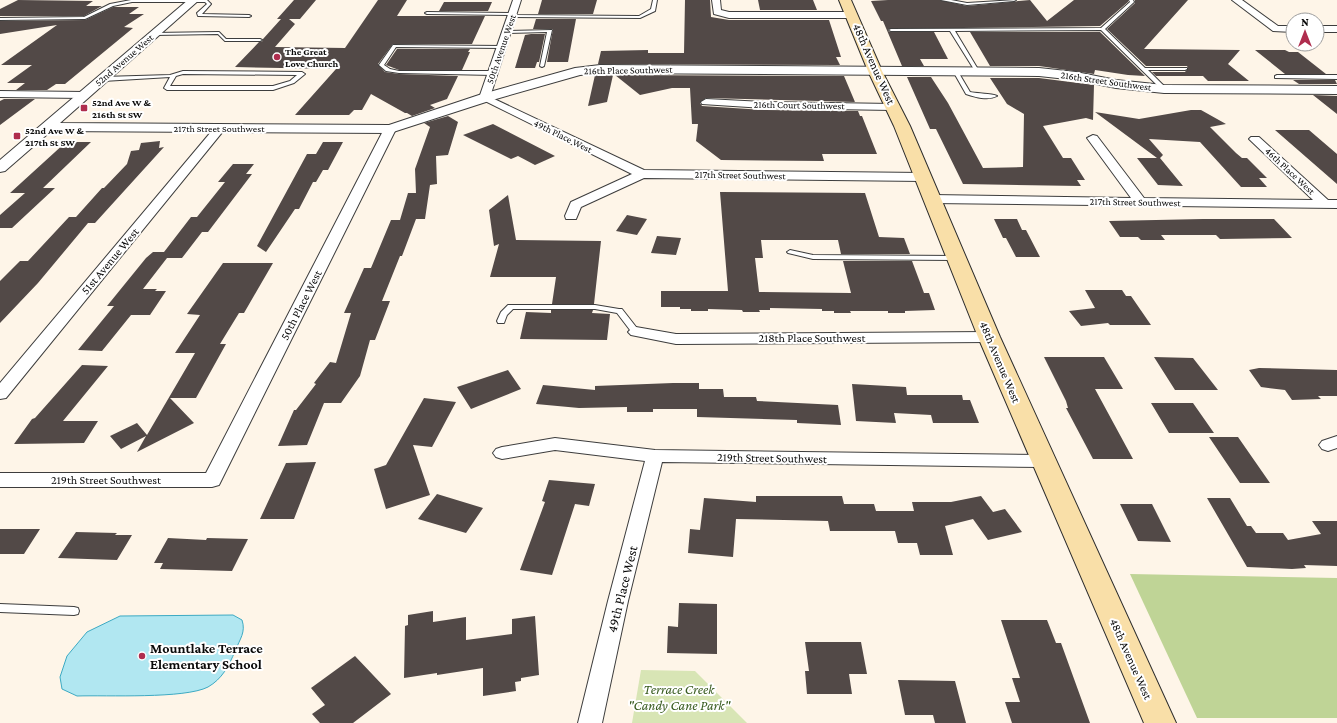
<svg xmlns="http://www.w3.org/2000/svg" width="1337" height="723" font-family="'Crimson Pro',serif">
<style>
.green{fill:#d8e5b5}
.forest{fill:#bfd496}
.water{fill:#b1e7f1;stroke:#3daac3}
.building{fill:#524947}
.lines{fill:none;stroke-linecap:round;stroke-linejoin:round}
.service-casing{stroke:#3d3d3d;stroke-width:2}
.minor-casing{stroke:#3d3d3d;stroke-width:2}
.tertiary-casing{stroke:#3d3d3d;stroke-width:2}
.secondary-casing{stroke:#2c2c2c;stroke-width:2}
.service{fill:#fff;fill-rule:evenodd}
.minor{fill:#fff;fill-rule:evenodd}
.tertiary{fill:#fff;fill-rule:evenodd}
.secondary{fill:#f9dfa8;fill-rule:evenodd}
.poi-dot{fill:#af2d4e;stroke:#fff;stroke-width:1.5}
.labels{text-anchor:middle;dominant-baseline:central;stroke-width:4;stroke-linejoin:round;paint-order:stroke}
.far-street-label{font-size:10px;fill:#0a0a0a;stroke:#fff}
.far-poi-label{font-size:10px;font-weight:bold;fill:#0a0a0a;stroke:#fff;text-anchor:start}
.street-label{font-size:12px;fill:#0a0a0a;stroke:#fff}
.near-street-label{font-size:14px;fill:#0a0a0a;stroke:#fff}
.near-poi-label{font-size:14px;font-weight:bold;fill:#0a0a0a;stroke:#fff;text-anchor:start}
.near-park-label{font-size:14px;font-style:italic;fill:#395c20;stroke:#fff}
</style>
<rect width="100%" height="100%" fill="#fef5e8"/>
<path class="green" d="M641,670L695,671L747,723H632Z"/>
<path class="forest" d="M1130,574L1337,578V718H1197Z"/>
<path class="water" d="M233,615L242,620C246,632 240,639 235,651C229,666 222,679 208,687C185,699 106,695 77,696L62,689L60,677L67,656L87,632L120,616Z"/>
<path class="building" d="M18,0L93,1L86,6H102L84,16H0V9Z
M294,0H316L300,19H289L295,24L275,47L345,48L378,0H407L397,16H485L472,44H393L378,64L385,72L399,74L458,76L447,99L430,105L435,108L412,116L407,113H405L371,94L362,110H354L349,115H295L336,69L235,67L259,42L263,41V39L281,19H277Z
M542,0H597L593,14H538Z
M685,0H710L711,17L729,20H829L841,57H836L840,65L598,64L601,51L648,50V53H684Z
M758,0H813L817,10H760Z
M888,0H940L967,6L1030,0L1047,21L1074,0H1128V2L1100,26L888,29V31L891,32H934L948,59H920L924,66H902L883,21H881L871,1Z
M1135,0H1188L1144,49L1240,50L1228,64L1249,81H1208L1203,76H1156L1152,72H1185L1188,68L1187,66H1146L1107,29L1135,3Z
M444,2H492L488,11H439Z
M113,7H139L129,14H144L124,27L133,28L65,84H56L47,90H16L25,83H7L32,65H1L57,25L0,34V21L85,20Z
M536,19H576L568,62H547L553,29H533Z
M970,32H1100L1145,76L1128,75L1095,70L1094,74L1039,66H990Z
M531,34H545L539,62H537L535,68H515L525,35Z
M397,49H470L468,52H470L462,70H399L386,65Z
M1255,50H1285L1289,52H1298L1326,74H1285Z
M595,75H613L607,102L588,106Z
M615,75L844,76L855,102L706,98L700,103L702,106L765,110L858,111L860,116H862L877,154H822L824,161L721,160L696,141L698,124H692L690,88H672L640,95Z
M907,77H931L948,103L983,168L1023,167L1024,114L1007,104L990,78H1039L1094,85L1093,120L1086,118L1043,126L1063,158H1071L1085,180H1077L1081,186L963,184L936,129H930Z
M1293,80H1335L1337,84H1299Z
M1313,95L1337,96V114Z
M4,99H35L0,125V101Z
M1191,110H1201L1226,124L1210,127L1236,153L1242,158H1247L1267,178H1259L1267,187H1241L1200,142L1149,139L1163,155L1160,158L1183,186L1158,185L1137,158H1157L1095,112L1139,119Z
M448,116L458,122L448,155L436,156L437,184L430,185L425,219H416L402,256H400L382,301H390L375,340H370L360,376L341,403H324L307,445L278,446L294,410H296L316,384L314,383L330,362L336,363L351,313H344L364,268H371L391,220H400L408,193H416L415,169L430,127L424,123Z
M493,124L555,156L535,165L518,156L511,159L463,135Z
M1275,130H1309L1337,154V184Z
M160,141L159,148L164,147L95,223H88L38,283L0,323V281L20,261H28L69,217H76L102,188H104L127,164L131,151L139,150L141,143Z
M66,142H91L43,188H55L12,228H0V215L25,193H10Z
M323,142H343L328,170H323L316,182H313L299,209H295L266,252L257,246L307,154H316Z
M233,164H254L246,174H252L208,232H202L182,258H167L143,289H157L155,291H166L150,315H131L102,351L78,350L114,306H107L146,258L153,252H164L191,217H197L225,182H218Z
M720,192L865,193L879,237L904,238L910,254H841L838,240H761L763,258H755L759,292L851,293L843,261H912L924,293H929L935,310L905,311V313H888V311H850L851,313H834V311H822V309L770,308V310H759L760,312H743L742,310L708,309V311H691V309H680V307H661V291H728Z
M508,195L516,240L601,241L594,304H552L556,277H490L499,244L494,246L489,210Z
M627,215L647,219L637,235L616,231Z
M994,219H1017L1022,230H1026L1040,257H1016L1006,238H1003Z
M1203,219H1274L1292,238L1220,239L1216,235H1161L1165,240H1141L1138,237H1120L1109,221Z
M657,236L681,238L676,255L651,253Z
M223,263H273L244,313H239L220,344H226L196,398H170L194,423L137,452L146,436L121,449L110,436L137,423L147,435L195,353H175L200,315L187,314Z
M1085,290H1122L1126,296H1131L1151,325H1110L1108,323L1081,326L1069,311L1095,308Z
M551,310H593L592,313L610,314L607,340L520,339L526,312L551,313Z
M1044,357H1104L1123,389H1095L1133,459H1093L1066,408H1068L1066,401Z
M1154,357L1193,358L1218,390H1175Z
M82,365L108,366L63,421H98L84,443L14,444L32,419L35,418Z
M1259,368L1337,370V396H1318L1321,399L1292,400L1285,390L1261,387L1249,370Z
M508,370L521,389L471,409L457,387Z
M673,383H699V389H723L724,397H756L757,401L838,405L841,425L797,423V420L697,417V409H653V412H627V407L579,408L536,404L543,385L595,390V386Z
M852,384L906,387L907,395H962L963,400H970L979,423H933L931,415L894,413L896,423L856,421Z
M424,398L456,402L432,447L413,445L430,495L386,509L374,469L386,465Z
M1151,403H1193L1214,433H1169Z
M1209,437H1238L1270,483H1240Z
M316,462L294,519H260L286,463Z
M549,480L595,484L589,506L575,504L552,575L520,570L545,502L542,501Z
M437,494L483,508L466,533L418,519Z
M756,496H842L844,504H874L876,511H914L912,502H951L981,496L993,512L1005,509L1022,532L988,540L973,519L945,526L953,555H920L917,543H898L895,531H830L828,521L736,519L733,557L688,553L690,529L700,530L704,498L756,502Z
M1207,498H1230L1247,526H1251L1256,533H1283L1288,540L1321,534L1312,521H1337V566L1304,565L1306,568L1292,569L1247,567Z
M1120,504H1152L1171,542L1138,541Z
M0,529H40L24,554H0Z
M76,532L117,533L115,535H132L117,560L58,558Z
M168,538L206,540L207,538L248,539L232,571L160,569L163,563H154Z
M679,603L717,604V654L667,653L668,626L678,627Z
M433,611V622L466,617V640L512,634V619L535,616L539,675L521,678V681L515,682L516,691L483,696V668L437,675V673L404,678L405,626L408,625V615Z
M1001,620H1047L1056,643H1061L1090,723H1012L1005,702H1020L1012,678H1020Z
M805,642H861L867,674H849L852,694H807L805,671H809Z
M355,656L391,694L353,723H320L312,714L325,705L311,688Z
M898,680L955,681L966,723H935L933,715H905Z"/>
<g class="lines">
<g class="service-casing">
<path id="service" d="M131,0H207L211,4L202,14L249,15L251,16L249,17L198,16L197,13L207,4L205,2H132L113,6L85,19L0,20V18L84,17L110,4Z
M653,0H657L655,11L640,18L512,17L510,15L427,14L425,13L427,12L513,13L515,15L639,16L651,9Z
M941,0H951L967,3L1016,0L1014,1L967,5Z
M1129,0H1133L1134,2L1105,29L1145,68H1187V69L1185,70H1148L1166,88V90H1162L1101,30L955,31L979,71L977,72L975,71L950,31H891L889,30L891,29L1101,28L1130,2Z
M552,30L544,66L542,67L540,66L547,32L507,33L505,32L507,31Z
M219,32L226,39H260L262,40L260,41H225L218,34L154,35L152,34L154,33Z
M393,45L502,46L504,47L502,48L396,47L384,65L390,69L399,71H493L496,73L493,75L399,73L386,71L379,65Z
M953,70H957L970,92C978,94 991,93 997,96C988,101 975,97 966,94L953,71Z
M183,71L302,72L305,74L294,83L273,90H167L164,88L170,77L103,81L100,79L103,77L170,75ZM183,74L297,75L290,81L273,86H170L176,76Z
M1277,75H1337V79L1275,78V76Z
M790,250L813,255L956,256L959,258L956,260L813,259L788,253L787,252Z
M508,305H595L619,309H622L640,332L639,334H633L617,313L595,309H513L507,315L504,323H498L497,321L501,312Z
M0,604L74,607L78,608L79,611L78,614L74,615L0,612Z"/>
</g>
<g class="minor-casing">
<path id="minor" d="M513,0H521L490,97L644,170L923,173L929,177L923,181L644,178L581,207L576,219H566L565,216L571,202L632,174L479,98Z
M712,0H720L721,10L729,12H852L856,15L852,18H729L714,14Z
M1232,0H1242L1278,26H1293V32L1273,31Z
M1317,26H1337V32H1317Z
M0,91L84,92L89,95L84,98L0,97Z
M706,99L765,102L893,104L898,107L893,110L765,108L702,104L701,102Z
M220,125L224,126L226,128L224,130L6,398L0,399V383L216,126Z
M390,126L396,129L219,485L212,487H0V473H206L384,129Z
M1093,135L1097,136L1144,198L1313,200L1249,139L1251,137H1259L1328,200H1337V208L932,203L926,199L932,195L1131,198L1087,138Z
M636,327L676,334L989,332L994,334L997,337L994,340L989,342L676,344L631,335L628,332L631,329Z
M1337,436V448L1328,451L1322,449L1319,445L1322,441Z
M555,438L655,450L1043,455L1049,456L1052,461L1049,466L1043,467L662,462L628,601L602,723H578L608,601L645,461L555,450L502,459L496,457L493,453L496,449L502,447Z"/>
</g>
<g class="tertiary-casing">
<path id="tertiary" d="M188,0H199L60,123L389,125L479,95L575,68L600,65L1039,68L1076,72L1116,80L1164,85L1337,86V94L1164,93L1116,88L1076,80L1039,76L600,73L580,75L489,101L390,133L51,131L5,171L0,172V160Z"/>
</g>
<g class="secondary-casing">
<path id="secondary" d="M839,0H851L882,71L910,126L1000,337L1176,723H1144L978,337L894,126L868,71Z"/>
</g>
<use href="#service" class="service"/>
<use href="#minor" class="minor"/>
<use href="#tertiary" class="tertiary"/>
<use href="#secondary" class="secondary"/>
</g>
<g class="poi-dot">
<circle cx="277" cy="57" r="4"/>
<rect x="80" y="104" width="8" height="8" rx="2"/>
<rect x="13" y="132" width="8" height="8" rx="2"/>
<circle cx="142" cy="656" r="4"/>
</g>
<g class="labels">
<g class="far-street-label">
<text transform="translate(501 49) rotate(-71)">50th Avenue West</text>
<text transform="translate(124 60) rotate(-41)">52nd Avenue West</text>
<text transform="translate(628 70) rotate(-1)">216th Place Southwest</text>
<text transform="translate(1106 81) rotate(8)">216th Street Southwest</text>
<text transform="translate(799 105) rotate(1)">216th Court Southwest</text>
<text x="219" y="128">217th Street Southwest</text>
<text transform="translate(563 136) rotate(26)">49th Place West</text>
<text transform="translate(1290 171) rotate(43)">46th Place West</text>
<text transform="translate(740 175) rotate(1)">217th Street Southwest</text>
<text transform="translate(1135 202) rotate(1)">217th Street Southwest</text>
</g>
<g class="far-poi-label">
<text x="285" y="51">The Great<tspan x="285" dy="12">Love Church</tspan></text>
<text x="92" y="102">52nd Ave W &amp;<tspan x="92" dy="12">216th St SW</tspan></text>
<text x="25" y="130">52nd Ave W &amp;<tspan x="25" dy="12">217th St SW</tspan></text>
</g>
<g class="street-label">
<text transform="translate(874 64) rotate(66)">48th Avenue West</text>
<text transform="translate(110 261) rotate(-50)">51st Avenue West</text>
<text transform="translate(301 305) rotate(-63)">50th Place West</text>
<text x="812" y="338">218th Place Southwest</text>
<text transform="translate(1000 362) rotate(67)">48th Avenue West</text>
<text transform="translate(772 458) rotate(1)">219th Street Southwest</text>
<text x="106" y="480">219th Street Southwest</text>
<text transform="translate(1131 659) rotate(66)">48th Avenue West</text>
</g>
<g class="near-street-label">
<text transform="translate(622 589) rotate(-76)">49th Place West</text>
</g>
<g class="near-poi-label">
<text x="150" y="648">Mountlake Terrace<tspan x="150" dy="16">Elementary School</tspan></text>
</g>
<g class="near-park-label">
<text x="679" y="689">Terrace Creek<tspan x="679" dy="16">"Candy Cane Park"</tspan></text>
</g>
</g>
<g transform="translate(1305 32)"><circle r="19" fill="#ffffff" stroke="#9d9d9d"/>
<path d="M0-3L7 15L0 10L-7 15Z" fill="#af2d4e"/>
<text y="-6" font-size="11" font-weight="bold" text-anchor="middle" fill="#0a0a0a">N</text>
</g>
</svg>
